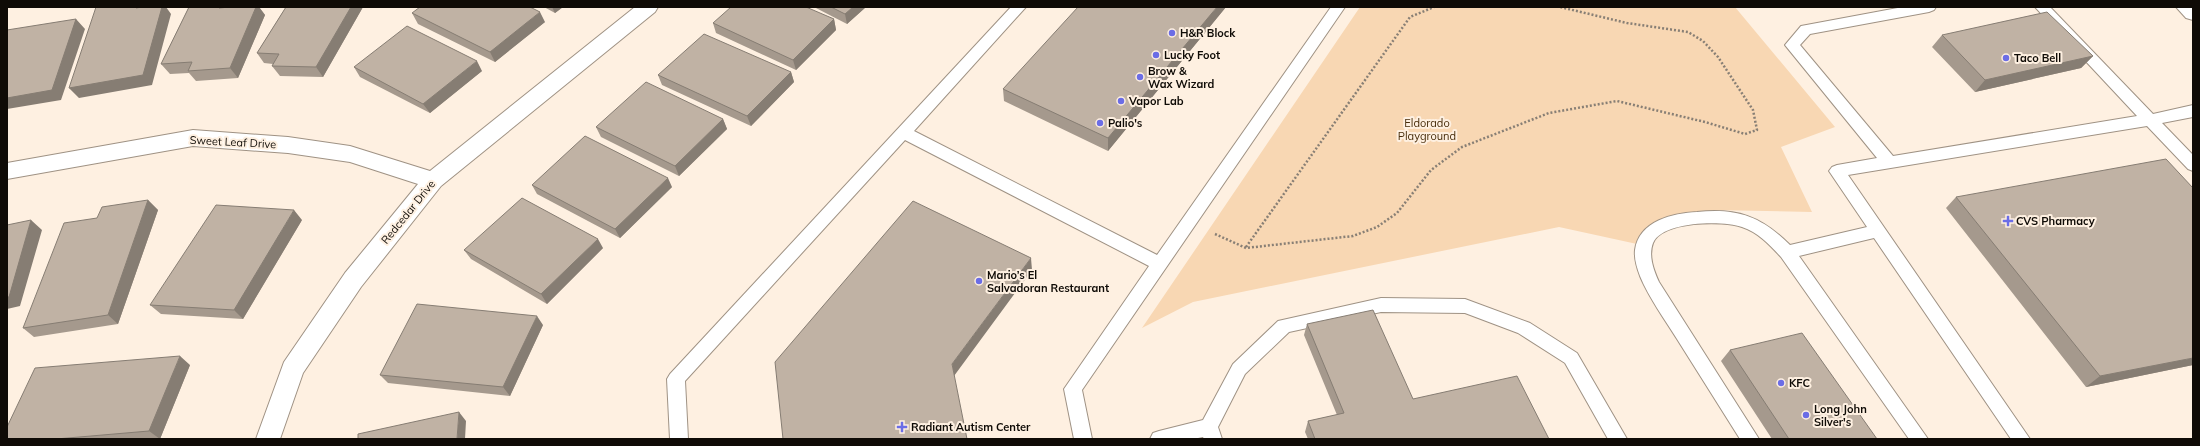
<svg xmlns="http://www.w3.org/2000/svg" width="2200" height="446" font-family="Mulish,sans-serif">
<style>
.green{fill:#f8d7b3}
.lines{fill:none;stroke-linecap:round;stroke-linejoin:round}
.lane-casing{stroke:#9f9284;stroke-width:2}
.street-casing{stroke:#9f9284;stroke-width:2}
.primary-casing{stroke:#9f9284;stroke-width:2}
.path{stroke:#887f75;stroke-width:2.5;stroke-dasharray:2 2;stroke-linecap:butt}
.lane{fill:#fff;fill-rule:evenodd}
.street{fill:#fff;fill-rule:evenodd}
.primary{fill:#fff;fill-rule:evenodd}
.wall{fill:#a5998d}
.shaded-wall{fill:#867d73}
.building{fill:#c0b2a4;stroke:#867d73}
.poi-dot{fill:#6b6de6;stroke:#fef0e1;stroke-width:1.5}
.labels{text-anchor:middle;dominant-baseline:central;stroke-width:4;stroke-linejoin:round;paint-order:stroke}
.poi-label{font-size:11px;font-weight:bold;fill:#0f0b06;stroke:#fef0e1;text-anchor:start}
.park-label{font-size:11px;fill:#472c0a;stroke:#fef0e1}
.street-label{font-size:11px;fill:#0f0b06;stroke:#fef0e1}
</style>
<rect width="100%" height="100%" fill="#fef0e1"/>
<path class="green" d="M1360,7H1735L1835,127L1781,147L1812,212L1712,210L1637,244L1559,227L1193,302L1142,328Z"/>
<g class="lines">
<g class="lane-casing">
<path id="lane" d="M1011,7H1026L914,131L1157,255L1331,7H1345L1082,390L1092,439H1074L1064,389L1149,266L905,140L685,381L688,439H670L667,379L670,374Z
M1903,7H1936L1934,10L1929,12L1810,34L1800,45L1893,156L2137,116L2035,7H2050L2153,114L2193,105V117L2162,123L2193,155V171L2188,169L2147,126L1848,175L2030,439H2011L1874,238L1799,256L1928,439H1909L1781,257C1770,245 1758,232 1742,227C1723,220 1662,221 1653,243C1648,256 1654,271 1659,282L1759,439H1740C1719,406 1698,372 1677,339C1664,318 1649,298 1640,276C1637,268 1634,259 1635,250C1639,221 1673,213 1697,212C1737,208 1761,216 1790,245L1867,227L1829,171L1832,167L1837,165L1877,158L1785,45L1801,26Z
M1381,298L1465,299L1530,323L1577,353L1627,439H1608L1565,363L1518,333L1465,313L1381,312L1289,332L1245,374L1218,427L1222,439H1204L1203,437L1193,439H1150L1153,433L1159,431L1203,420L1233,364L1278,321Z"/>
</g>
<g class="street-casing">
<path id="street" d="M635,7H658L655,12L441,186L361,287L303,373L280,439H256L284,362L345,273L418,184L350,162L288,153L193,146L7,179V163L193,130L288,137L350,146L430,171Z"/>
</g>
<g class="primary-casing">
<path id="primary" d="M2176,7H2193V20L2186,18Z"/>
</g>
<path class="path" d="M1215,234L1246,248L1353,236L1377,227L1397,213L1431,170L1462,147L1549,113L1617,101L1705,122L1745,134L1757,130L1753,110L1718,57L1703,41L1688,32L1627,23L1560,7
M1246,247L1410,17L1434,7"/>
<use href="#lane" class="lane"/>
<use href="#street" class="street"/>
<use href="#primary" class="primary"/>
</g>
<path class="wall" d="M189,7H259L265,15L238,78L196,81L189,73L170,74L161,64Z
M286,7H363L323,77L280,76L272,66L273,64L264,63L257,53Z
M544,7H563L555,13Z
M814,7H866L847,24Z
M1226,7L1108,151L1004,101L1003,89Z
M412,13L545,22L495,62L418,24Z
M834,19L836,30L796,70L716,33L713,23Z
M1942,35L2093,56L2081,68L1975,92L1932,47Z
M354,67L482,71L430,113L360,77Z
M791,72L794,82L751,126L662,85L658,75Z
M723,119L727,129L679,176L601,137L596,127Z
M532,185L672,187L620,238L537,194Z
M1956,197L2193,365L2086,387L1946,208Z
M148,200L158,210L118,324L34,337L23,328Z
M302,220L243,319L161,314L150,305Z
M603,248L547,304L471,259L464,250Z
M1307,324L1413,399L1549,439H1308L1305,432L1308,421L1337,415L1304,335Z
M543,325L510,396L388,383L380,375Z
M1730,350L1877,439H1772L1721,361Z
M190,365L160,439H7Z"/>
<path class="shaded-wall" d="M162,7H166L171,14L152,85L79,98L69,88Z
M256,7H259L265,15L238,78L230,68Z
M351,7H363L323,77L316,67Z
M552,7H563L555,13Z
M853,7H866L847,24L845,14Z
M1217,7H1226L1108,151V138Z
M540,12L545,22L495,62L490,52Z
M76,19L85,29L61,100L7,109V98Z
M834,19L836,30L796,70L793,60Z
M2093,56L2081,68L1975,92L1985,80Z
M477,61L482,71L430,113L423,104Z
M791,72L794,82L751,126L747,116Z
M723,119L727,129L679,176L675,166Z
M668,178L672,187L620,238L615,229Z
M148,200L158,210L118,324L108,315Z
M294,210L302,220L243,319L234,310Z
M31,220L42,230L20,306L7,309V297Z
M598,239L603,248L547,304L541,294Z
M1031,258L1032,270L954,376L952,364Z
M537,316L543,325L510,396L503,387Z
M180,356L190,365L160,439L149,431Z
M2193,358V365L2086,387L2100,376Z
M459,412L466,421L465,439H457Z"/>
<path class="building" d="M96,7H137L136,8L142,7H162L143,75L69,88Z
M189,7H219V8L230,7H256L230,68L188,71L192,62L161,64Z
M286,7H351L316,67L272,66L279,54L257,53Z
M420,7H530L540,12L490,52L412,13Z
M731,7H806L834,19L793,60L713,23Z
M831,7H853L845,14Z
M1078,7H1217L1108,138L1003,89Z
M2047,12L2093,56L1985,80L1942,35Z
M76,19L52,90L7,98V30Z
M407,26L477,61L423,104L354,67Z
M704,34L791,72L747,116L658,75Z
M646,82L723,119L675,166L596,127Z
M585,136L668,178L615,229L532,185Z
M2166,159L2193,188V358L2100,376L1956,197Z
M522,198L598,239L541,294L464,250Z
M148,200L108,315L23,328L64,223L97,218L102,207Z
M913,201L1031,258L952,364L967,439H783L775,362Z
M216,205L294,210L234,310L150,305Z
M31,220L9,297H7V225Z
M417,304L537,316L503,387L380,375Z
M1373,310L1413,399L1517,376L1549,439H1315L1308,421L1344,413L1307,324Z
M1802,333L1877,439H1789L1730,350Z
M180,356L149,431L56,439H7V427L35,368Z
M459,412L457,439H358V434Z"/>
<g class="poi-dot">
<circle cx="1172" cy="33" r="4"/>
<circle cx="1156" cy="55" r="4"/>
<circle cx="2006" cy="58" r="4"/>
<circle cx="1140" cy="77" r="4"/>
<circle cx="1121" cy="101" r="4"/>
<circle cx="1100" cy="123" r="4"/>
<path d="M2006 215h4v4h4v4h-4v4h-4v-4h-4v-4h4z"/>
<circle cx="979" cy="281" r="4"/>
<circle cx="1781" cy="383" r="4"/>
<circle cx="1806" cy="415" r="4"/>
<path d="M900 421h4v4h4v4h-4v4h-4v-4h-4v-4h4z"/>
</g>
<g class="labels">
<g class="poi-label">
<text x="1180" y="33">H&amp;R Block</text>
<text x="1164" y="55">Lucky Foot</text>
<text x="2014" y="58">Taco Bell</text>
<text x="1148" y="71">Brow &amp;<tspan x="1148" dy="13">Wax Wizard</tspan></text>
<text x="1129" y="101">Vapor Lab</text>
<text x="1108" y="123">Palio's</text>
<text x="2016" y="221">CVS Pharmacy</text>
<text x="987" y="275">Mario’s El<tspan x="987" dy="13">Salvadoran Restaurant</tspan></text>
<text x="1789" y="383">KFC</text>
<text x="1814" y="409">Long John<tspan x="1814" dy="13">Silver's</tspan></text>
<text x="911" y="427">Radiant Autism Center</text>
</g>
<g class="park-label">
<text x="1427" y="123">Eldorado<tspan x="1427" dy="13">Playground</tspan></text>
</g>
<g class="street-label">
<text transform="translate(233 142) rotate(3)">Sweet Leaf Drive</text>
<text transform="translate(408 212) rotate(-51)">Redcedar Drive</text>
</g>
</g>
<rect width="2200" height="446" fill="none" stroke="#0f0b06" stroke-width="16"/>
</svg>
